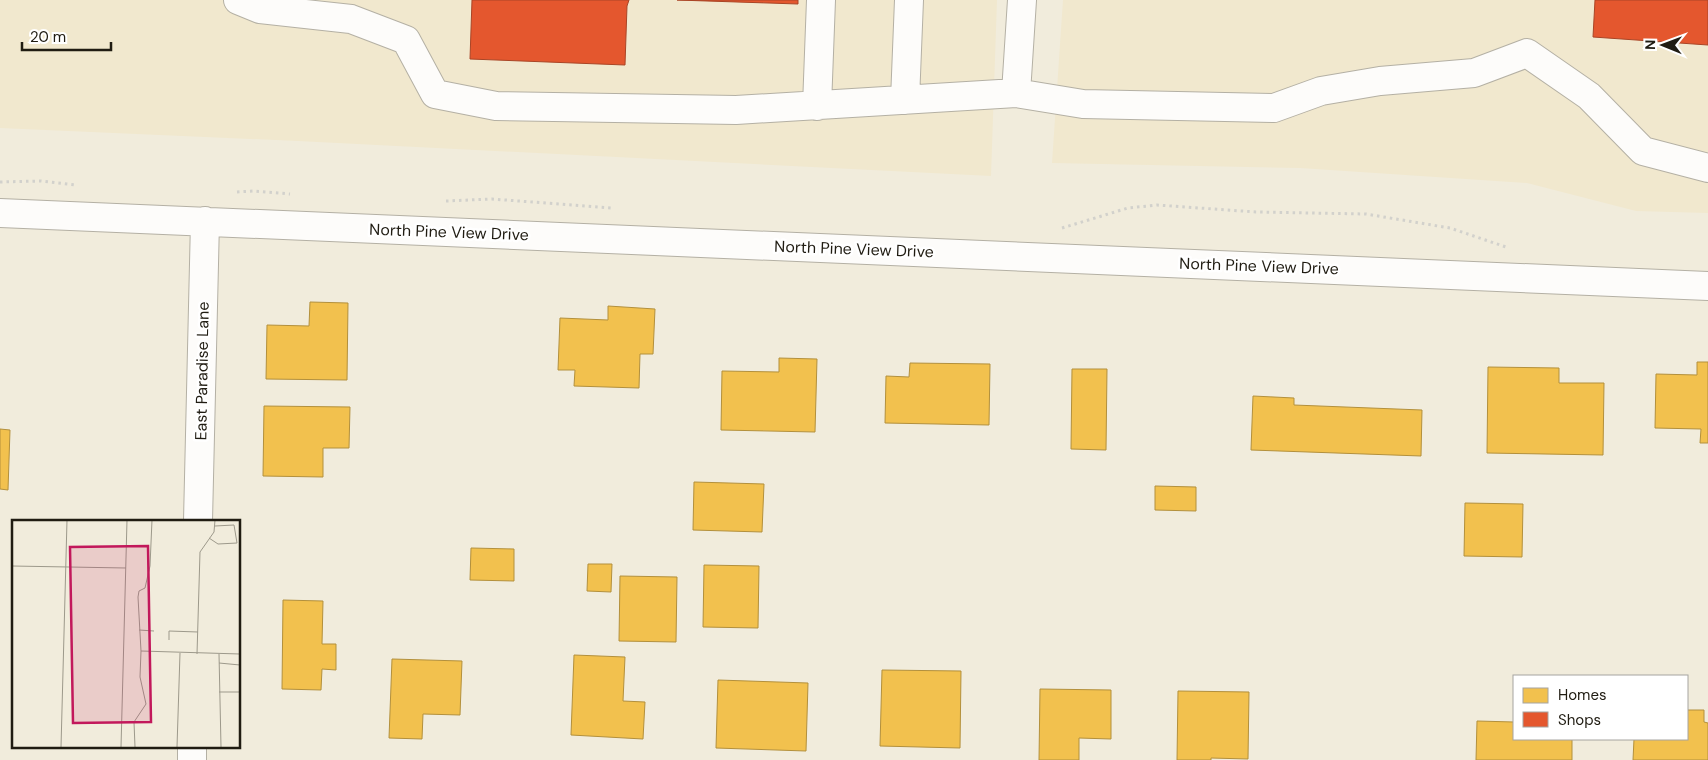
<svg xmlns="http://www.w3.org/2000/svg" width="1708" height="760" font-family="'DM Sans',sans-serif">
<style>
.built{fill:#f1e8ce}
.homes{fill:#f2c14e;stroke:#b3903c}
.shops{fill:#e4572e;stroke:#a94526}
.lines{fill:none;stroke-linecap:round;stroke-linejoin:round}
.minor-casing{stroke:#b4b0a4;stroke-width:30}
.path{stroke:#d2d1cc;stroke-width:3;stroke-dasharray:2.5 4;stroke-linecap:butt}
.minor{stroke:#fdfcfa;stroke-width:28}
.labels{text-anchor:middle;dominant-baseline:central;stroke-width:5;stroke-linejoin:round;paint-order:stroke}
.street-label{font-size:16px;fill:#201c12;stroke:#fff}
.inset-road{fill:none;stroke:#9d998b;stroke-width:1}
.view{fill:#c2185b;fill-opacity:0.15;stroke:#c2185b;stroke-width:2.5}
.inset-edge{fill:none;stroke:#201c12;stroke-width:2.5}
</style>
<rect width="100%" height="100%" fill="#f1ecdc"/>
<path class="built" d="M0,0H997L991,176L298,141L0,128Z
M1063,0H1708V213L1636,211L1527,183L1300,168L1052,163Z"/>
<path class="homes" d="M310,302L348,303L347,380L266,379L267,325L309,326Z
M608,306L655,309L653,354H640L639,388L574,386L575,370H558L560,318L608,320Z
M779,358L817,359L815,432L721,430L722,371L779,372Z
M1697,362H1708V443H1700L1701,429L1655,428L1656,374L1697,375Z
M910,363L990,364L989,425L885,423L886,376L909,377Z
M1488,367L1559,368V383H1604L1603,455L1487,453Z
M1072,369H1107L1106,450L1071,449Z
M1253,396L1294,398V405L1422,410L1421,456L1251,450Z
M264,406L350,407L349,448H323V477L263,476Z
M0,429L10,430L8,490L0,489Z
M694,482L764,484L762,532L693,530Z
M1155,486L1196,487V511L1155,510Z
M1465,503L1523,504L1522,557L1464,556Z
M471,548L514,549V581L470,580Z
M588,564H612L611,592L587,591Z
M704,565L759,566L758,628L703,627Z
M620,576L677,577L676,642L619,641Z
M283,600L323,601L322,644H336V670L322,669L321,690L282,689Z
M574,655L625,657L623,701L645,702L643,739L571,735Z
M392,659L462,661L460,715L423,714L422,739L389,738Z
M882,670L961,671L960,748L880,746Z
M718,680L808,683L806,751L716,748Z
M1040,689L1111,690V739L1079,738V760H1039Z
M1178,691L1249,692L1248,759L1211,758V760H1177Z
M1687,710H1704V722L1708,723V760H1633L1634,739H1687Z
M1477,721L1514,722V739H1572V760H1476Z"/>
<path class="shops" d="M472,0H629L627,6L625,65L470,59Z
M677,0H798V4Z
M1595,0H1708V45L1593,37Z"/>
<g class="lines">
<g class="minor-casing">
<path id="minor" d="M238,0L260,9L351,19L406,40L435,94L496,106L736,110L1016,93
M1022,0L1016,93L1083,104L1274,108L1321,91L1380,81L1474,73L1527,53L1589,96L1643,151L1708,168
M905,100L909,0
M817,106L821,0
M0,213L1708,286
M198,521L205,221
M192,760V746"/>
</g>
<path class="path" d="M0,182L41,181L76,185
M237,192L254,191L290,194
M446,201L492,199L612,208
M1062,228L1128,208L1157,205L1256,212L1366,214L1450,228L1506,247"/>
<use href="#minor" class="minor"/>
</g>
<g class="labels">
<g class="street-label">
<text transform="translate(449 232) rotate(2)">North Pine View Drive</text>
<text transform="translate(854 249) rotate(2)">North Pine View Drive</text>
<text transform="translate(1259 266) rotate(2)">North Pine View Drive</text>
<text transform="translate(202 371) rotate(-89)">East Paradise Lane</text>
</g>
</g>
<g transform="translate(12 520)">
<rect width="228" height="228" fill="#f1ecdc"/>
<path class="inset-road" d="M197,18L206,24L225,23L222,5L203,6M0,46L114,48M127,110L142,111M157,120V111L186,112M129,131L126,77L127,71L133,68L138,46L140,0M185,134L188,32L202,12L203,0M207,134L209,227M207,143L228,145M207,172H228M49,227L55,0M109,227L115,0M123,227L122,202L134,184L128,157L129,131L228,134M165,227L168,133"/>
<path class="view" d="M136,26L139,202L61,203L58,27Z"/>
<rect width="228" height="228" class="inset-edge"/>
</g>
<rect x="1513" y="675" width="175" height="65" fill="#ffffff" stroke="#a6a4a0"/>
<rect x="1523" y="688" width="25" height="15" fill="#f2c14e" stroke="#a6a4a0"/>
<text x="1558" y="700" font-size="15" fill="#201c12">Homes</text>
<rect x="1523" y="712" width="25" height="15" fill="#e4572e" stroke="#a6a4a0"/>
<text x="1558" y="725" font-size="15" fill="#201c12">Shops</text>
<g transform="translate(1663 45) rotate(271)" stroke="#ffffff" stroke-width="4" paint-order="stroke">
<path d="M0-4L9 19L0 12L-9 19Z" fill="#201c12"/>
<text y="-8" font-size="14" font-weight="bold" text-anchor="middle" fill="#201c12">N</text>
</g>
<path d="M22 42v8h89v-8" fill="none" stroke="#201c12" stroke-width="2.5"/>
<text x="30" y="42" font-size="15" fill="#201c12" stroke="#ffffff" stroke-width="4" paint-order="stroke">20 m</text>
</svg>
